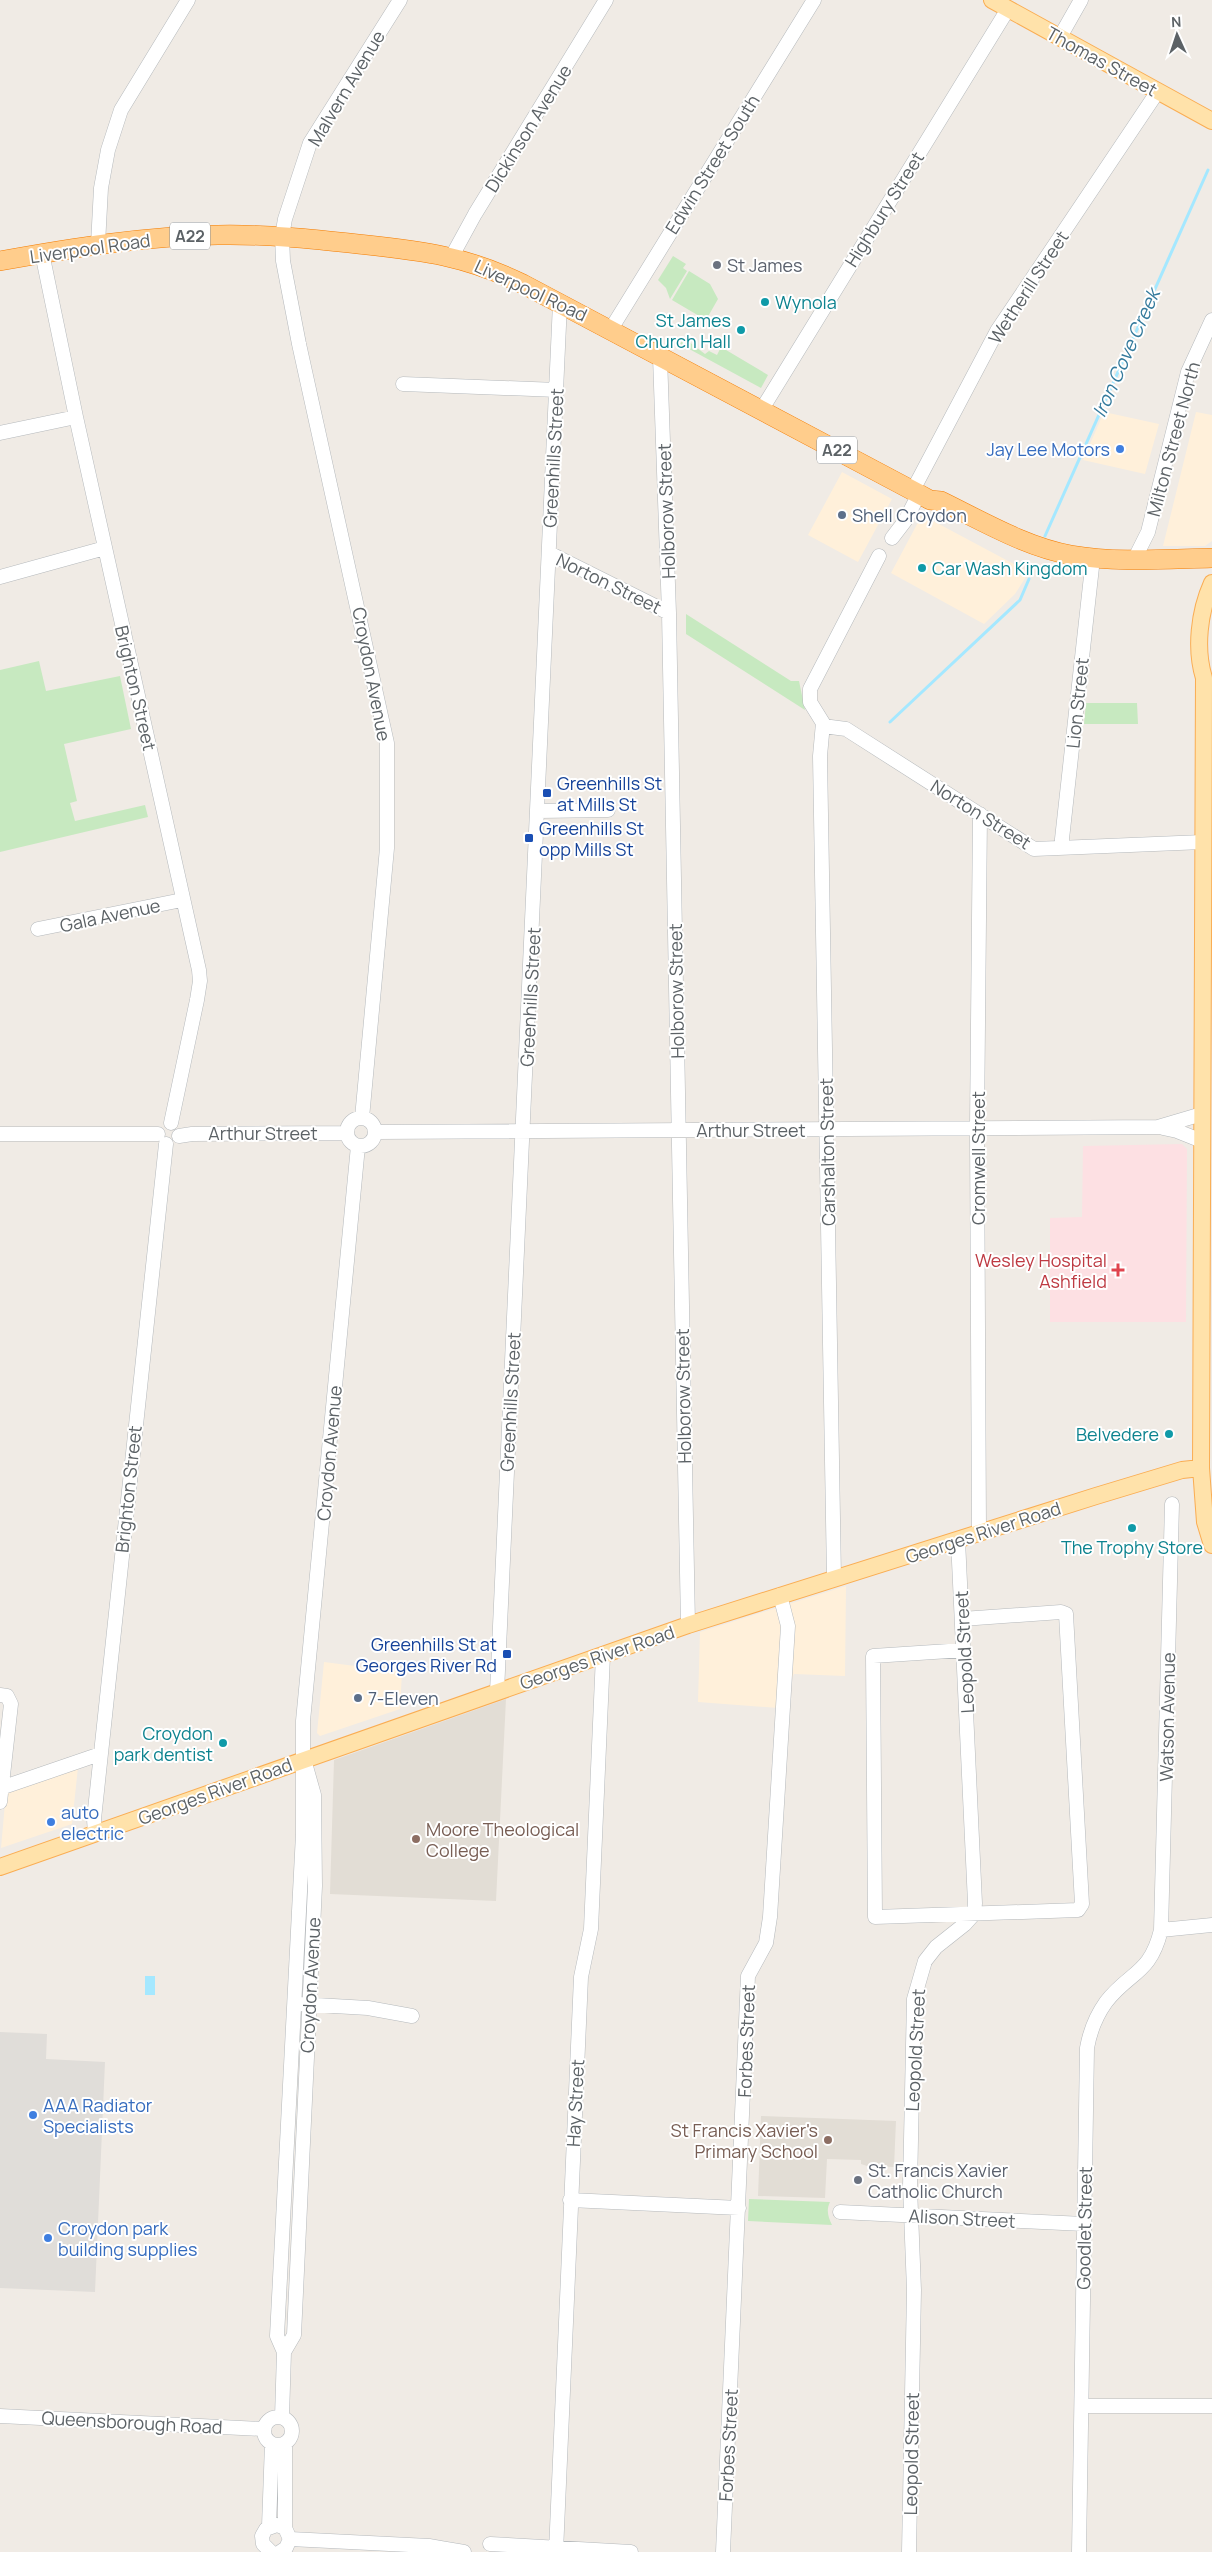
<svg xmlns="http://www.w3.org/2000/svg" width="1212" height="2552" font-family="Manrope,sans-serif">
<style>
.commercial{fill:#fff0da}
.industrial{fill:#e0ddd9}
.education{fill:#e2ddd5}
.medical{fill:#fde0e3}
.green{fill:#c7e9c0}
.water{fill:#a5e8ff}
.lines{fill:none;stroke-linecap:round;stroke-linejoin:round}
.stream{stroke:#a5e8ff;stroke-width:3}
.minor-casing{stroke:#b5b9bc;stroke-width:15}
.major-casing{stroke:#faad53;stroke-width:18}
.highway-casing{stroke:#f47c00;stroke-width:20}
.minor{stroke:#fff;stroke-width:14}
.major{stroke:#ffe2aa;stroke-width:16}
.highway{stroke:#ffcd8c;stroke-width:19}
.worship-dot{fill:#6b7280;stroke:#fff;stroke-width:2}
.culture-dot{fill:#0f9aa8;stroke:#fff;stroke-width:2}
.shop-dot{fill:#3f7fe0;stroke:#fff;stroke-width:2}
.service-dot{fill:#5c6f8a;stroke:#fff;stroke-width:2}
.transit-dot{fill:#1a4fb4;stroke:#fff;stroke-width:2}
.health-dot{fill:#e0444e;stroke:#fff;stroke-width:2}
.education-dot{fill:#8d6e63;stroke:#fff;stroke-width:2}
.labels{text-anchor:middle;dominant-baseline:central;stroke-width:4;stroke-linejoin:round;paint-order:stroke}
.shield{fill:#fff;stroke:#8d9194;stroke-width:1}
.shield-label{font-size:16px;font-weight:bold;fill:#5c6266}
.street-label{font-size:18px;fill:#5c6266;stroke:#fff}
.worship-label{font-size:18px;fill:#5b616d;stroke:#fff;text-anchor:start}
.culture-label{font-size:18px;fill:#0d838f;stroke:#fff;text-anchor:end}
.shop-label{font-size:18px;fill:#366cbe;stroke:#fff;text-anchor:start}
.service-label{font-size:18px;fill:#4e5e75;stroke:#fff;text-anchor:start}
.transit-label{font-size:18px;fill:#164399;stroke:#fff;text-anchor:start}
.health-label{font-size:18px;fill:#be3a42;stroke:#fff;text-anchor:end}
.education-label{font-size:18px;fill:#785e54;stroke:#fff;text-anchor:start}
.water-label{font-size:19px;font-style:italic;fill:#347a9c;stroke:#fff}
</style>
<rect width="100%" height="100%" fill="#f0ebe5"/>
<path class="commercial" d="M1104,412L1159,424L1145,474L1083,460Z
M1196,412L1212,415V541L1205,546H1163Z
M842,472L892,499L858,562L808,535Z
M922,515L1029,572L1015,594L984,624L891,573Z
M846,1586L845,1676L794,1674L778,1708L698,1702L700,1632Z
M324,1662L402,1672L400,1709L320,1736L317,1733Z
M78,1767L72,1824L1,1848L6,1792Z"/>
<path class="industrial" d="M0,2032L47,2034L46,2059L105,2062L95,2292L0,2288Z"/>
<path class="education" d="M506,1699L496,1901L330,1894L334,1760Z
M761,2116L896,2121L894,2167L867,2166L861,2164V2160L827,2159L825,2198L758,2196Z"/>
<path class="medical" d="M1182,1144L1187,1149L1186,1322H1050V1218L1082,1217L1083,1146Z"/>
<path class="green" d="M673,256L686,264L683,268L687,271L670,299L666,288L658,280Z
M689,271L710,284L718,299L706,320L672,300Z
M684,338L705,354L709,351L717,355L721,347L768,375L761,388L680,344Z
M686,614L791,681H799L805,710L686,634Z
M39,661L46,691L120,676L131,729L64,744L77,801L70,803L75,821L145,805L148,817L0,852V670Z
M1086,703H1137L1138,724H1084Z
M749,2199L830,2202C826,2210 828,2217 832,2225L748,2221Z"/>
<path class="water" d="M145,1976H155V1995H145Z"/>
<g class="lines">
<path class="stream" d="M1045,536L1208,170
M890,722L1020,600L1029,579"/>
<g class="minor-casing">
<path id="minor" d="M1060,37L1081,0
M98,244L101,188L108,150L121,110L188,0
M42,253L76,417L199,970L200,981L197,1000L171,1123
M452,256L475,214L606,0
M611,329L814,0
M660,357L669,613L688,1625
M403,384L557,390
M762,409L1008,9
M0,433L76,417
M913,490L997,331L1158,91
M892,538L905,521L919,494
M549,553L669,613
M1135,558L1148,532L1188,372L1212,320
M0,577L105,548
M823,726L846,729L1034,849L1203,842
M539,811L608,810
M1061,848L1093,558
M38,929L182,900
M347 1132a14 14 0 1 1 28 0a14 14 0 1 1-28 0Z
M362,1118L387,848V743L299,344L283,261L282,236L285,219L310,143L400,0
M1163,1128L1177,1131L1202,1141
M375,1132L1158,1127L1202,1114
M0,1134H158
M179,1136L192,1134L346,1133
M979,1532L977,1128L980,814
M834,1578L820,756L823,723L810,702V689L879,556
M962,1619L1061,1612L1066,1614L1082,1904L1078,1910L875,1917L873,1656L964,1650
M497,1692L560,303
M0,1695L7,1696L11,1704L0,1802
M1,1788L100,1754
M95,1834L94,1819L166,1144
M1161,1930L1212,1925
M299,2004L368,2008L412,2016
M570,2200L739,2208
M840,2212L1084,2224
M284,2352L294,2335L315,1886L314,1795L305,1763
M1082,2406H1212
M0,2416L263,2429
M264 2431a14 14 0 1 1 28 0a14 14 0 1 1-28 0Z
M282,2417L284,2352L277,2336L303,1834V1721L358,1146
M269,2526L272,2444
M285,2528V2443
M290,2539L429,2546L464,2552
M490,2544L631,2552
M271,2552L263,2544L262,2536L266,2529L277,2525L285,2528L290,2539L286,2548L280,2552
M556,2552L581,1977L591,1929L603,1655
M723,2552L748,1976L766,1943L770,1917L788,1626L780,1595
M909,2552L914,2290L910,2187L914,1999L925,1961L936,1947L965,1924L974,1914L975,1903L958,1540
M1079,2552L1087,2048C1090,2031 1096,2016 1106,2002C1130,1971 1150,1975 1161,1930L1172,1504"/>
</g>
<g class="major-casing">
<path id="major" d="M992,0L1212,121
M1212,583C1199,612 1195,649 1204,678L1201,1468L1205,1522L1212,1545
M0,1867L688,1625L1096,1496L1182,1470L1201,1468"/>
</g>
<g class="highway-casing">
<path id="highway" d="M0,261C72,248 145,236 218,235C265,234 312,239 358,244C422,251 464,255 523,284L919,494L930,500L941,501C982,521 1026,547 1071,555C1117,563 1166,559 1212,558"/>
</g>
<use href="#minor" class="minor"/>
<use href="#major" class="major"/>
<use href="#highway" class="highway"/>
</g>
<g class="worship-dot">
<circle cx="717" cy="265" r="5"/>
<circle cx="858" cy="2180" r="5"/>
</g>
<g class="culture-dot">
<circle cx="765" cy="302" r="5"/>
<circle cx="741" cy="330" r="5"/>
<circle cx="922" cy="568" r="5"/>
<circle cx="1169" cy="1434" r="5"/>
<circle cx="1132" cy="1528" r="5"/>
<circle cx="223" cy="1743" r="5"/>
</g>
<g class="shop-dot">
<circle cx="1120" cy="449" r="5"/>
<circle cx="51" cy="1822" r="5"/>
<circle cx="33" cy="2115" r="5"/>
<circle cx="48" cy="2238" r="5"/>
</g>
<g class="service-dot">
<circle cx="842" cy="515" r="5"/>
<circle cx="358" cy="1698" r="5"/>
</g>
<g class="transit-dot">
<rect x="542" y="788" width="10" height="10" rx="2.5"/>
<rect x="524" y="833" width="10" height="10" rx="2.5"/>
<rect x="502" y="1649" width="10" height="10" rx="2.5"/>
</g>
<path class="health-dot" d="M1115.5 1262.5h5v5h5v5h-5v5h-5v-5h-5v-5h5z"/>
<g class="education-dot">
<circle cx="416" cy="1839" r="5"/>
<circle cx="828" cy="2140" r="5"/>
</g>
<g class="labels">
<g class="shield">
<rect x="170" y="222.5" width="40" height="27" rx="4"/>
<rect x="817" y="436.5" width="40" height="27" rx="4"/>
</g>
<g class="shield-label">
<text x="190" y="236">A22</text>
<text x="837" y="450">A22</text>
</g>
<g class="street-label">
<text transform="translate(1102 61) rotate(29)">Thomas Street</text>
<text transform="translate(346 88) rotate(-59)">Malvern Avenue</text>
<text transform="translate(528 128) rotate(-58)">Dickinson Avenue</text>
<text transform="translate(712 164) rotate(-58)">Edwin Street South</text>
<text transform="translate(884 209) rotate(-58)">Highbury Street</text>
<text transform="translate(90 248) rotate(-8)">Liverpool Road</text>
<text transform="translate(1028 287) rotate(-57)">Wetherill Street</text>
<text transform="translate(531 290) rotate(25)">Liverpool Road</text>
<text transform="translate(1173 439) rotate(-75)">Milton Street North</text>
<text transform="translate(553 458) rotate(-87)">Greenhills Street</text>
<text transform="translate(666 511) rotate(-92)">Holborow Street</text>
<text transform="translate(609 583) rotate(26)">Norton Street</text>
<text transform="translate(372 674) rotate(79)">Croydon Avenue</text>
<text transform="translate(136 688) rotate(77)">Brighton Street</text>
<text transform="translate(1077 703) rotate(-84)">Lion Street</text>
<text transform="translate(981 814) rotate(32)">Norton Street</text>
<text transform="translate(110 915) rotate(-12)">Gala Avenue</text>
<text transform="translate(676 991) rotate(-91)">Holborow Street</text>
<text transform="translate(530 997) rotate(-87)">Greenhills Street</text>
<text x="751" y="1130">Arthur Street</text>
<text x="263" y="1133">Arthur Street</text>
<text transform="translate(827 1152) rotate(-91)">Carshalton Street</text>
<text transform="translate(978 1158) rotate(-90)">Cromwell Street</text>
<text transform="translate(683 1396) rotate(-91)">Holborow Street</text>
<text transform="translate(510 1402) rotate(-87)">Greenhills Street</text>
<text transform="translate(329 1453) rotate(-85)">Croydon Avenue</text>
<text transform="translate(128 1489) rotate(-84)">Brighton Street</text>
<text transform="translate(983 1532) rotate(-18)">Georges River Road</text>
<text transform="translate(964 1652) rotate(-93)">Leopold Street</text>
<text transform="translate(597 1657) rotate(-19)">Georges River Road</text>
<text transform="translate(1167 1717) rotate(-89)">Watson Avenue</text>
<text transform="translate(215 1791) rotate(-20)">Georges River Road</text>
<text transform="translate(310 1985) rotate(-87)">Croydon Avenue</text>
<text transform="translate(746 2041) rotate(-88)">Forbes Street</text>
<text transform="translate(915 2050) rotate(-87)">Leopold Street</text>
<text transform="translate(575 2103) rotate(-87)">Hay Street</text>
<text transform="translate(962 2218) rotate(3)">Alison Street</text>
<text transform="translate(1084 2228) rotate(-89)">Goodlet Street</text>
<text transform="translate(132 2422) rotate(3)">Queensborough Road</text>
<text transform="translate(728 2445) rotate(-87)">Forbes Street</text>
<text transform="translate(911 2454) rotate(-89)">Leopold Street</text>
</g>
<g class="worship-label">
<text x="727" y="265">St James</text>
<text x="868" y="2170">St. Francis Xavier<tspan x="868" dy="21">Catholic Church</tspan></text>
</g>
<g class="culture-label">
<text x="775" y="302" text-anchor="start">Wynola</text>
<text x="731" y="320">St James<tspan x="731" dy="21">Church Hall</tspan></text>
<text x="932" y="568" text-anchor="start">Car Wash Kingdom</text>
<text x="1159" y="1434">Belvedere</text>
<text x="1132" y="1547" text-anchor="middle">The Trophy Store</text>
<text x="213" y="1733">Croydon<tspan x="213" dy="21">park dentist</tspan></text>
</g>
<g class="shop-label">
<text x="1110" y="449" text-anchor="end">Jay Lee Motors</text>
<text x="61" y="1812">auto<tspan x="61" dy="21">electric</tspan></text>
<text x="43" y="2105">AAA Radiator<tspan x="43" dy="21">Specialists</tspan></text>
<text x="58" y="2228">Croydon park<tspan x="58" dy="21">building supplies</tspan></text>
</g>
<g class="service-label">
<text x="852" y="515">Shell Croydon</text>
<text x="368" y="1698">7-Eleven</text>
</g>
<g class="transit-label">
<text x="557" y="783">Greenhills St<tspan x="557" dy="21">at Mills St</tspan></text>
<text x="539" y="828">Greenhills St<tspan x="539" dy="21">opp Mills St</tspan></text>
<text x="497" y="1644" text-anchor="end">Greenhills St at<tspan x="497" dy="21">Georges River Rd</tspan></text>
</g>
<g class="health-label">
<text x="1107" y="1260">Wesley Hospital<tspan x="1107" dy="21">Ashfield</tspan></text>
</g>
<g class="education-label">
<text x="426" y="1829">Moore Theological<tspan x="426" dy="21">College</tspan></text>
<text x="818" y="2130" text-anchor="end">St Francis Xavier's<tspan x="818" dy="21">Primary School</tspan></text>
</g>
<g class="water-label">
<text transform="translate(1126 353) rotate(-66)">Iron Cove Creek</text>
</g>
</g>
<g transform="translate(1177 35) rotate(357)" stroke="#ffffff" stroke-width="4" paint-order="stroke">
<path d="M0-4L9 19L0 12L-9 19Z" fill="#5c6266"/>
<text y="-8" font-size="14" font-weight="bold" text-anchor="middle" fill="#5c6266">N</text>
</g>
</svg>
